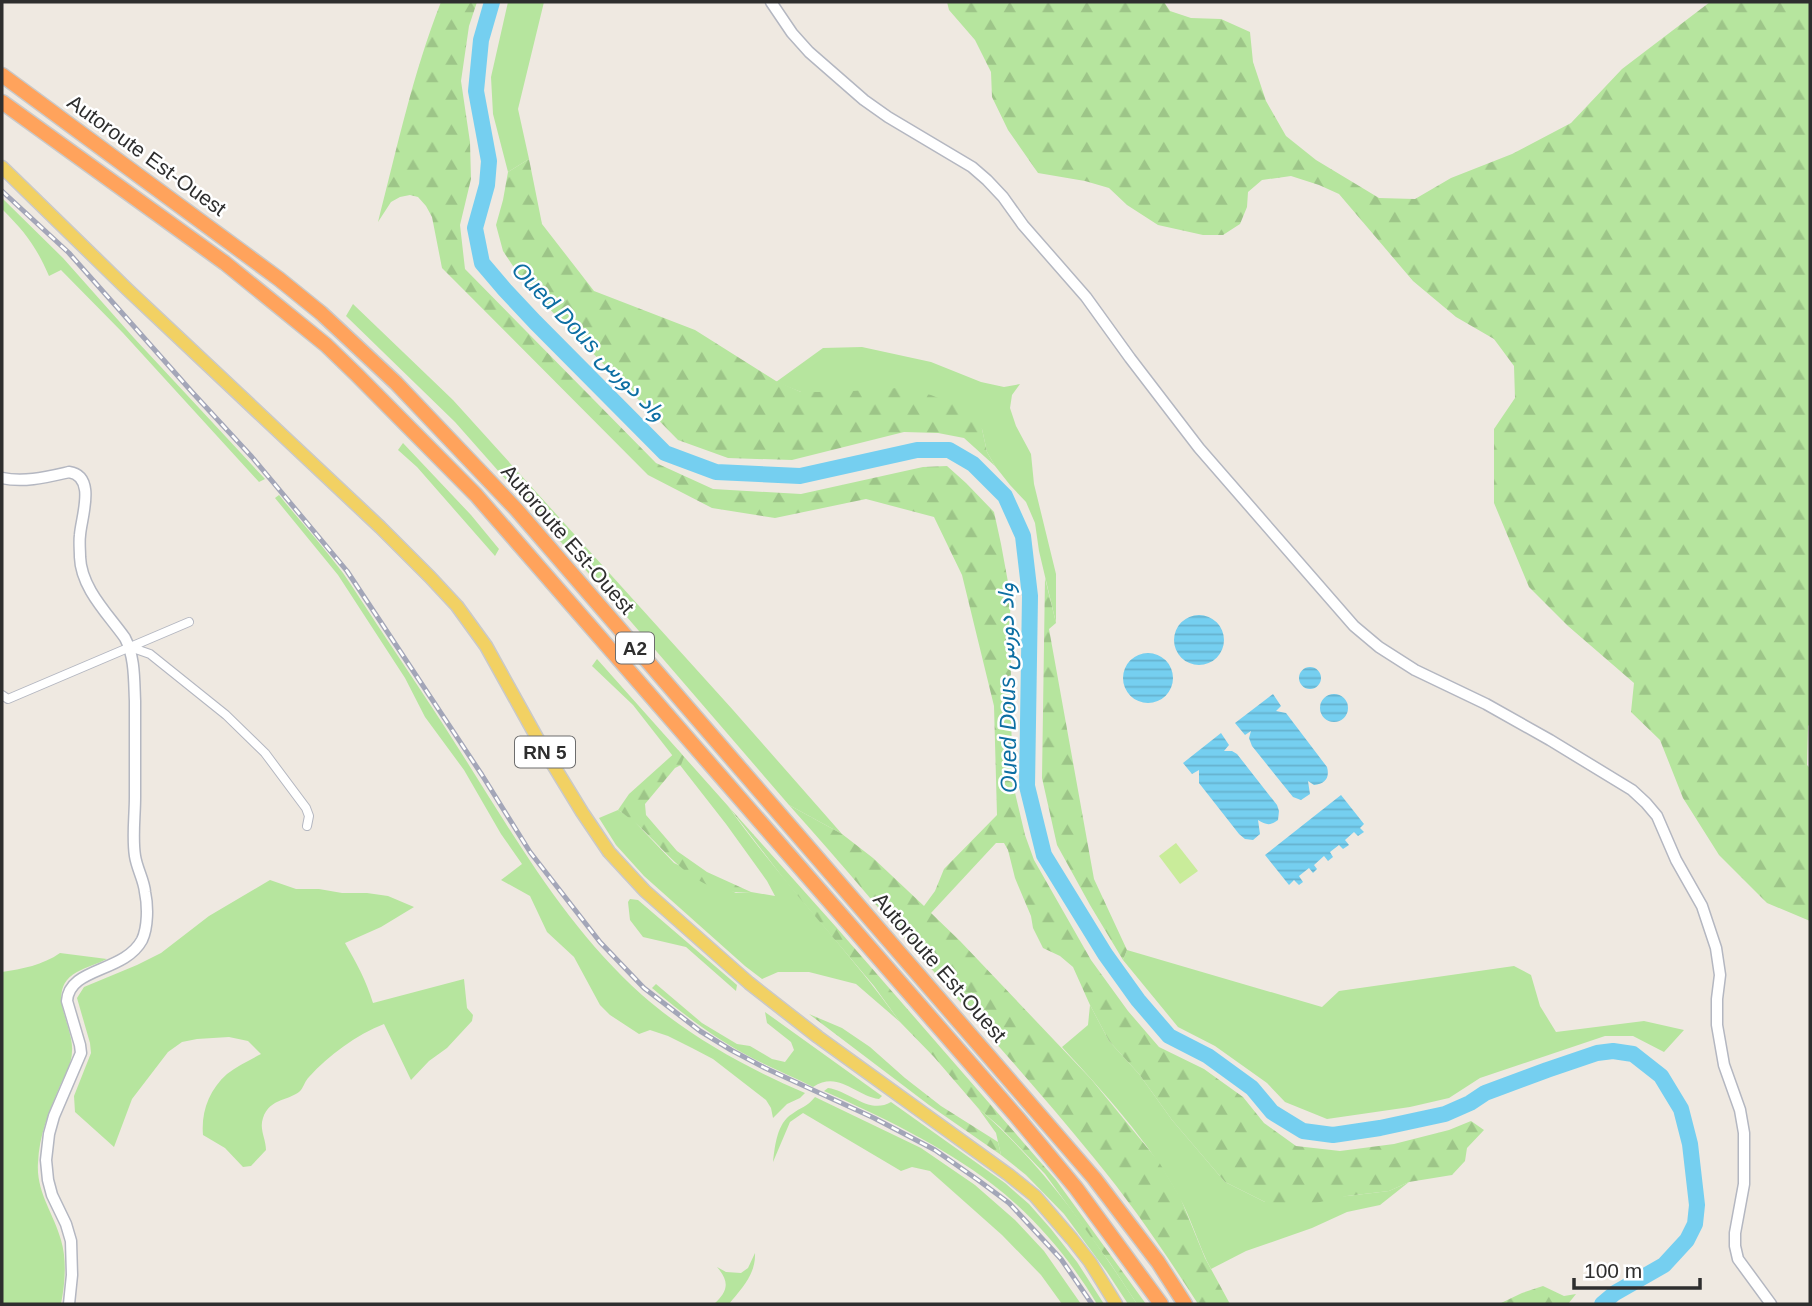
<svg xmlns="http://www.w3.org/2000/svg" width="1812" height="1306" font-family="Helvetica,Vazirmatn,sans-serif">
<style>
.grass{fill:#b6e59e}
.forest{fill:url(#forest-firs)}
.pitch{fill:#c9ec9a}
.water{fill:url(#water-rules)}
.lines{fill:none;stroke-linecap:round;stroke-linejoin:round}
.river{stroke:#75cff0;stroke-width:16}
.street-casing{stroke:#b4b7c1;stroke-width:10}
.secondary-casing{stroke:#b4b7c1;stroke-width:13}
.primary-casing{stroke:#c9c9c9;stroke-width:15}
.highway-casing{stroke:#c9c9c9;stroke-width:17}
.street{stroke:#fff;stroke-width:8}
.secondary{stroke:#fff;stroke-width:10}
.primary{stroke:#f2d163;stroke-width:12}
.highway{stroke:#ffa35c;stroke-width:14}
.rail-casing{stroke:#a3a6b8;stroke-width:5}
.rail{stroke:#fff;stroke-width:2.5;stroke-dasharray:8;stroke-linecap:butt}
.labels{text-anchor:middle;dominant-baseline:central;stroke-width:5;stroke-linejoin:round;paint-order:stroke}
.shield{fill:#fff;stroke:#6d6d6d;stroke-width:2}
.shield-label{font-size:19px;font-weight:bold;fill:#2e2e2e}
.street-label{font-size:21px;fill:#2e2e2e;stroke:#fff}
.water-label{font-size:23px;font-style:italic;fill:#0d6fa3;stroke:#fff}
</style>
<defs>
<pattern id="forest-firs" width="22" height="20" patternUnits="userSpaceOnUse" patternTransform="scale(1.75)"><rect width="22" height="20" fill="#b6e59e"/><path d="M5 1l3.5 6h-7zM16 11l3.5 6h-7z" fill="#9dc588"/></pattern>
<pattern id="water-rules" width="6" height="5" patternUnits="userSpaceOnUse" patternTransform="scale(1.75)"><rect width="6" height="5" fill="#75cff0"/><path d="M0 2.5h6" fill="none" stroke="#66b2ce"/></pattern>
</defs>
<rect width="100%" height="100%" fill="#efe9e1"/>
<path class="grass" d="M508,2H544L518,109L529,159L508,172L493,114L491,77Z
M2,198L63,258L134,338L265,479L259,482L123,333L61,270L49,276C36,246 25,232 2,209Z
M353,304L453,400L733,710L842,834L789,805L620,609L455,422L346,316Z
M862,347L931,362L981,382L1004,387L1020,384L1012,395L1010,408L1016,426L1031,454L1034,484L1056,574V623L1039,551L1035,523L1026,502L1010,485L995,466L987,452L982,429L838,392H801L776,382L823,348Z
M403,443L471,515L499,549L495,556L417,467L398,450Z
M279,495C300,521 323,546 343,573C355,590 366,608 378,626C406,668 435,711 462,754C516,839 566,927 642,995C690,1037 747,1068 805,1093L800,1098L787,1104L773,1118L771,1108L766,1100L713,1059L692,1048L668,1036L650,1030L639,1034L610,1015L600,1005L574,957L547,932L530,896L501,880L522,864L501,834L464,770L425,717L405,678L338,575L275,498Z
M597,659L728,806C781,881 846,947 900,1022L856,984L809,972H778L762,979L745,966L644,876L616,845L599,818L618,810L632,819L674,863L736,893L751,892L775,896L767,881L726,824L633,705L592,666Z
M270,880L296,889H319L342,893H367L388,896L414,907L381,927L345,943C357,964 366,980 373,1003L464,979L467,1008L473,1015L472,1021L447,1048L429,1061L411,1080L384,1024C356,1035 329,1055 309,1077C305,1081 304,1086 301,1090C291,1101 270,1097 263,1118C259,1129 266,1139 266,1150L251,1166L243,1167L225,1148L203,1135C201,1112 209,1090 227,1074C237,1066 250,1060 261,1054L248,1041L229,1037L197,1039L182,1042L168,1052L132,1099L114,1147L75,1112L74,1096L91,1053L90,1043L77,998L84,987L137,965L161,953L209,916Z
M630,899L638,900L737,985L736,991L686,947L643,937L630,920L628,902Z
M1127,950L1322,1007L1339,991L1514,966L1531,975L1540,1006L1556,1032L1644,1021L1684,1030L1664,1052L1633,1036H1605L1480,1078L1449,1098L1410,1107L1327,1119L1285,1102L1267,1083L1215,1046L1178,1027L1123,960Z
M60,953L107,959C97,964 86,967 77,972C44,990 74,1025 72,1051C72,1063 65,1075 60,1086C49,1112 39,1135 38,1163C36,1192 54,1214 61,1240C67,1260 65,1284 61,1304H2V972C22,969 43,965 60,953Z
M656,984L702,1023L737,1044L750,1046L772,1059L785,1062L794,1050L791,1042L767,1023L765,1012L882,1096L879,1099C855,1096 839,1070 813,1087C794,1077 774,1069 754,1059C717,1040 684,1015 652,988Z
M1090,1005L1109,1041L1139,1074L1172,1120L1225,1182L1265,1202L1347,1196L1389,1191L1409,1182L1380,1205L1347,1212L1312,1228L1246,1251L1211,1269C1198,1245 1192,1219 1178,1195C1148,1140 1104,1093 1062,1047L1088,1025Z
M828,1088C850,1091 869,1115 891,1102L1005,1183L1029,1204L1051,1229L1077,1262L1104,1304H1097C1070,1259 1034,1216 992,1184C941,1145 882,1117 824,1091Z
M815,1097L921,1148L975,1185L1015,1220L1044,1251L1081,1304H1062L1041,1275L1002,1235L930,1171L912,1167L901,1171L803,1113L790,1122L773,1162C775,1146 777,1123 792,1114C801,1107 807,1107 815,1097Z
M978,1108C1042,1164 1091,1233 1137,1304H1128L1107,1272L1064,1214L1026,1175L1001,1155L996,1133Z
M755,1253C756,1274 742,1288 729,1304H714C728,1291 730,1282 717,1267L726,1272L741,1273L748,1268Z"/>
<path class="forest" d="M441,2H477L469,26L461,81L470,142L471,179L460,225L465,269L656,463L713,489L801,494L923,467L947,466L966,483L994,512L1001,544L1010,593L1012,780L1025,835L1034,860L1091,960L1128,1011L1159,1047L1204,1069L1243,1097L1264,1123L1296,1146L1340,1151L1394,1144L1449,1130L1471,1121L1484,1130L1467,1148L1465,1161L1452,1175L1409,1182L1389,1191L1347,1196L1298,1207L1265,1202L1225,1182L1172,1120L1139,1074L1109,1041L1090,1005L1073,967L1060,956L1043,948L1033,928L1031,916L1015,878L1008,850L1004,843H996L931,913L960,941L1091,1079L1159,1162L1180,1197L1205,1258L1230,1304H1198C1166,1254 1132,1204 1094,1158C1047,1100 997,1045 949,989C895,928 843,865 789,805L842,834L873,858L924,906L935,891L944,869L997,815L994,706L962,575L934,517L866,499L775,518L712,508L648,475L442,268L432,217L426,206L418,197L410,195L400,197L391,202L378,222C397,148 413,73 441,2Z
M947,2H1164L1170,11L1191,18L1221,19L1250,32L1253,62L1266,101L1286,136L1316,160L1379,198L1415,199L1451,178L1512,154L1571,123L1622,69L1710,2H1810V724L1808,726L1807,765L1810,768V921L1767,903L1719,855L1683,798L1660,740L1631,712L1634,683L1568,626L1529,587L1494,503V429L1515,398L1514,366L1494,339L1456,317L1413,281L1339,194L1319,185L1291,176L1262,180L1248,192L1247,207L1240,224L1223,235H1203L1158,225L1127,205L1109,188L1085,181L1038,173L1008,130L992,97L991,72L975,40L949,10Z
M529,159L542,224L594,291L695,330L776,381L801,392H838L897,388L931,395L972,412L982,429L987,452L995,466L964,438L938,433L904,432L792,460L728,458L678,440L525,284L503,251L496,225L503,200L508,172Z
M1045,578L1056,623L1049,629L1094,879L1127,950L1123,960L1090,905L1057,845L1042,778Z
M678,750L684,757L681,765L675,768L645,804L646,815L677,851L707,872L751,892C685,897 665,840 618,810L629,794Z
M728,806L836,927L1056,1180L1146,1304H1137L1110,1263L1045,1174L1000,1127L978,1108L934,1057L900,1022L874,986L787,883Z
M809,1014L842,1028L870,1047L905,1078L941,1106L998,1142L1001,1155L929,1105Z
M1543,1286L1564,1296L1576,1294L1568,1304H1499L1522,1293Z"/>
<path class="pitch" d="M1176,843L1198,871L1180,884L1159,856Z"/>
<path class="water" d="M1174 640a25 25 0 1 1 50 0a25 25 0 1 1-50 0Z
M1123 678a25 25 0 1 1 50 0a25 25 0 1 1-50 0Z
M1299 678a11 11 0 1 1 22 0a11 11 0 1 1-22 0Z
M1320 708a14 14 0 1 1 28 0a14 14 0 1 1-28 0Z
M1273,694L1281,706L1276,711L1286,713L1327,767C1330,778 1325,784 1314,785L1308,781L1310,794L1301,800L1293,797L1252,746L1249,738L1251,731L1245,735L1235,723Z
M1221,733L1229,745L1224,751H1232L1237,754L1277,805L1279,811L1278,820C1270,826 1266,825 1258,820L1260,834L1253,840L1245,839L1239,834L1199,783V770L1192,774L1183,763Z
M1341,795L1364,824L1360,828L1364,832L1358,836L1354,832L1345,840L1349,845L1343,849L1339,845L1330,852L1333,857L1328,861L1324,856L1314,865L1317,869L1313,873L1309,868L1299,876L1303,882L1299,885L1294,880L1289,885L1265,855Z"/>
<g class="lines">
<path class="river" d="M492,2L481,40L476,91L489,161L487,185L475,228L482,263L505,290L535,322L665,453L716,472L800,476L917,450H949L973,464L1005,496L1023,536L1030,596L1027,786L1044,855L1105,954L1138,1000L1169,1036L1208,1056L1252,1088L1272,1112L1303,1131L1333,1135L1380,1128L1445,1114L1470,1103L1485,1093L1547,1070L1597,1053L1613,1051L1633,1054L1661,1076L1681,1109L1690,1144L1697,1205L1695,1224L1687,1240L1664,1265L1615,1293L1602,1304"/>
<g class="street-casing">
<path id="street" d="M130,647L150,654L226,715L265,753L306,808L309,816L307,826
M2,695L8,699L15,696L189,622"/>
</g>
<g class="secondary-casing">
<path id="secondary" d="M771,2L792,33L809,52L864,100L888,117L972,167L987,180L1003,197L1023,225L1086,297L1130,358L1199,448L1354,626L1379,647L1415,670L1486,704L1550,740L1632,790L1646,803L1657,816L1676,860L1702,906L1716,948L1720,975L1717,999V1025L1724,1065L1740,1110L1744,1133V1184L1735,1233V1246L1738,1259L1771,1304
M2,478C24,483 47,477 69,472C97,476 81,518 80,535C79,542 80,550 80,557C81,588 108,614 125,638C135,657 134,680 135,701C135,733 135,765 135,797C135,817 132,837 135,856C137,869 144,880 145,892C148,906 148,927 142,940C124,973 69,967 67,1001L80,1045L81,1053L54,1116L49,1134L46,1160L48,1180L52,1195L66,1224L71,1241L72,1275L69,1304"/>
</g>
<g class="primary-casing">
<path id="primary" d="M2,167L127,289L380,527L430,577L457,606L486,646L541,745L582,812L609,852L645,891L749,983L818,1037L1009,1175L1035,1196L1072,1239L1090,1262L1116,1304"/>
</g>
<g class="highway-casing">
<path id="highway" d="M2,75L279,279L321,313L396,383L516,509L1094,1178L1158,1262L1185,1304
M2,102L225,263L326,345L357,375L476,495L1017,1117L1076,1188L1161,1304"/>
</g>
<use href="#street" class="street"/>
<use href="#secondary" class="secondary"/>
<use href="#primary" class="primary"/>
<use href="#highway" class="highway"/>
<g class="rail-casing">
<path id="rail" d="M2,191L69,253L192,392L252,457L347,571L482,775L530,852L600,942L644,988L700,1031L731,1050L765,1068L874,1118L935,1150L978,1180L1009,1203L1061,1259L1092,1304"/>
</g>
<use href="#rail" class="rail"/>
</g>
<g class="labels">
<g class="shield">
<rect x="616" y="632.5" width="38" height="31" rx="5"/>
<rect x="515" y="736.5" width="60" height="31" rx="5"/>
</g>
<g class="shield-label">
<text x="635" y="648">A2</text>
<text x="545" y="752">RN 5</text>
</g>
<g class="street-label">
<text transform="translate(147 155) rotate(36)">Autoroute Est-Ouest</text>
<text transform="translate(568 539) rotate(49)">Autoroute Est-Ouest</text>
<text transform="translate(940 967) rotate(49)">Autoroute Est-Ouest</text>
</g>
<g class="water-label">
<text transform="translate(589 341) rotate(46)">Oued Dous واد دورس</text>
<text transform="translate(1007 688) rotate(-91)">Oued Dous واد دورس</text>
</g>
</g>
<rect width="1812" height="1306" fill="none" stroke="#2e2e2e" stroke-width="7"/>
<path d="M1574 1278v10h126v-10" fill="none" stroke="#2e2e2e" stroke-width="3.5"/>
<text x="1584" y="1278" font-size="21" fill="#2e2e2e" stroke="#ffffff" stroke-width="5" paint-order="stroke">100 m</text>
</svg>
